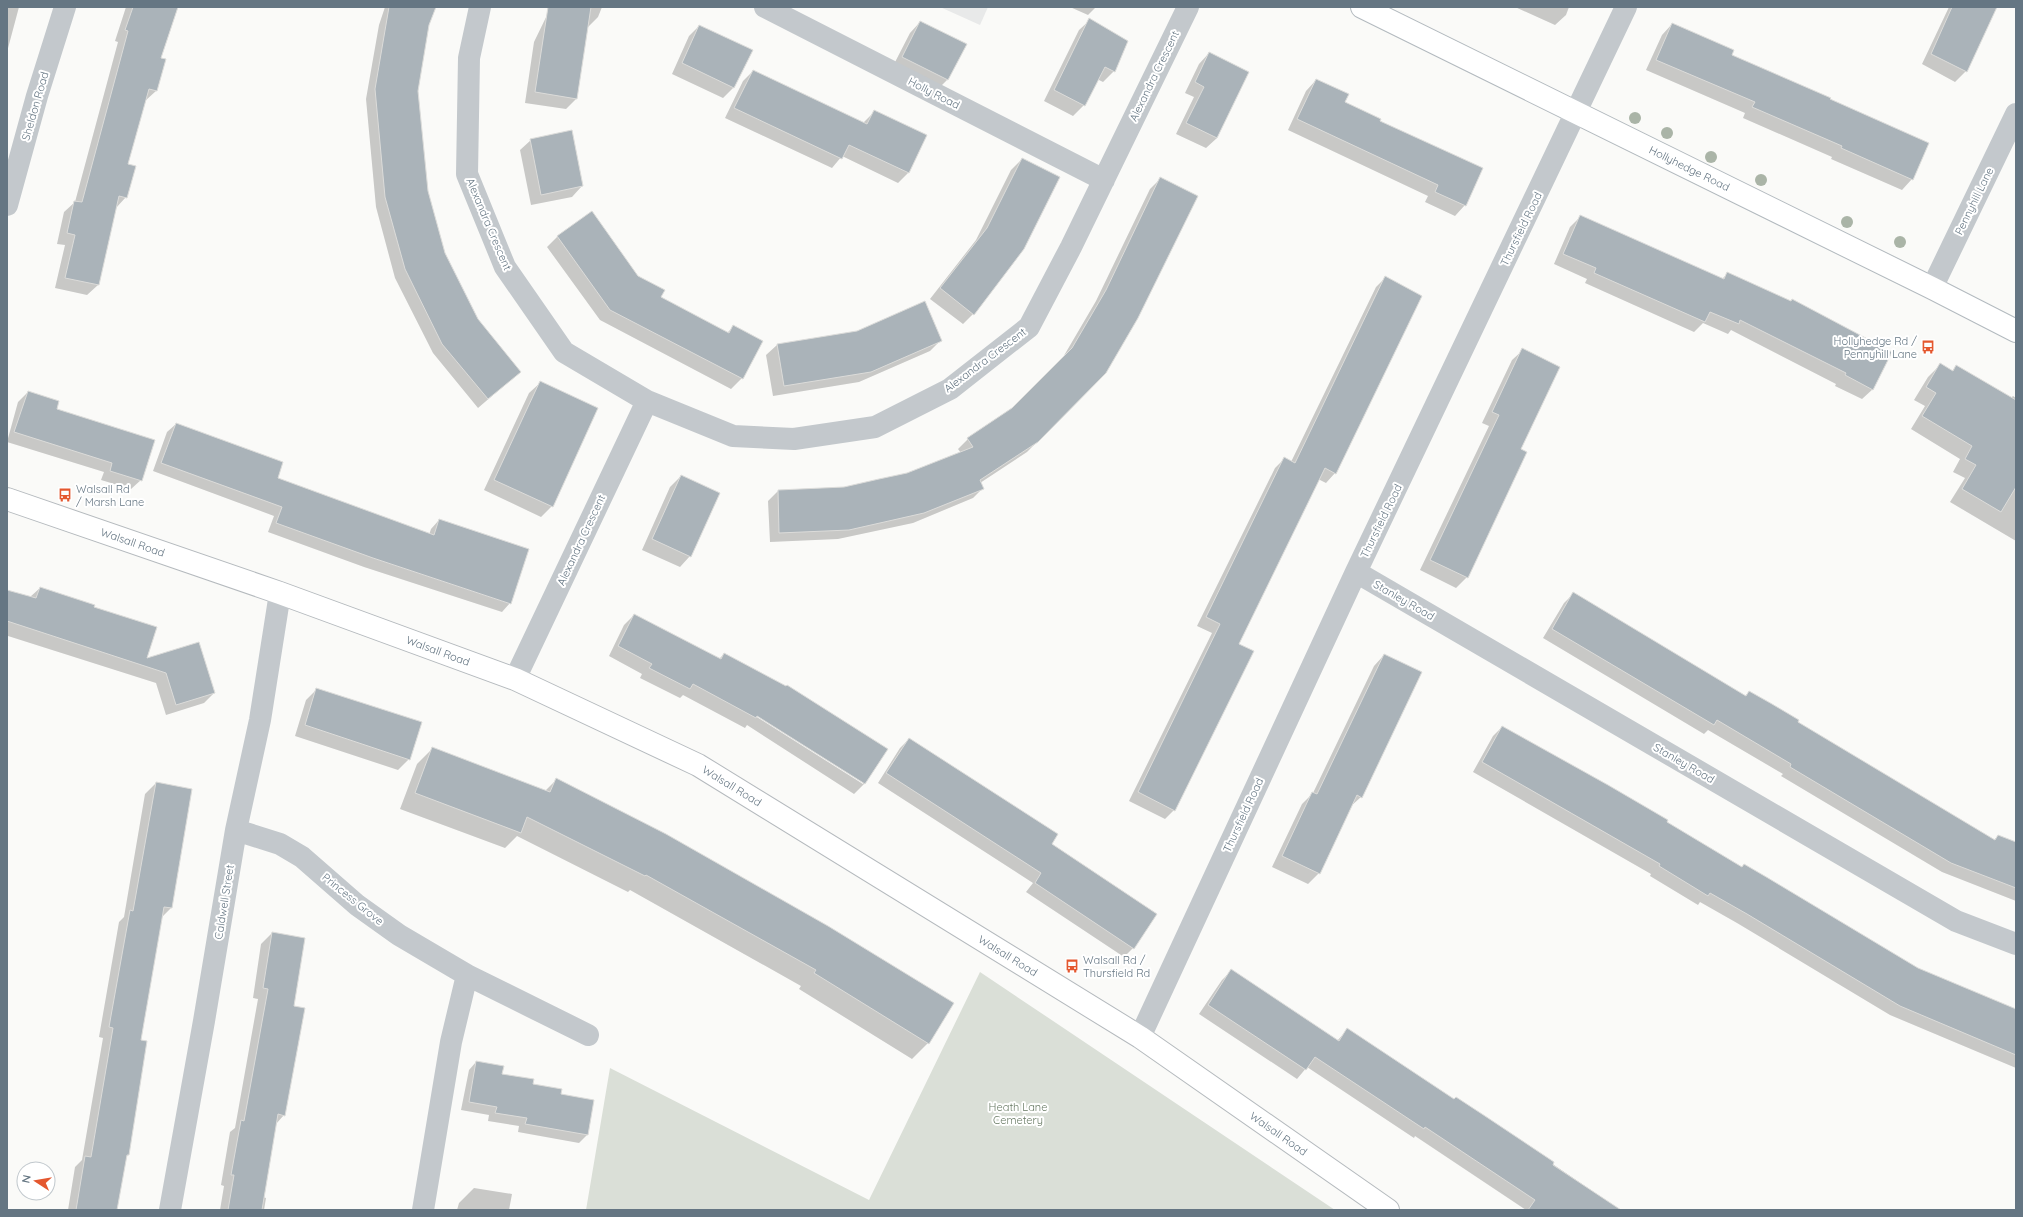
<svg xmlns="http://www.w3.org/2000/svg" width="2023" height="1217" font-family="Quicksand,sans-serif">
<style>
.built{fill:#e8e9e9}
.green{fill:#dadfd7}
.shadow{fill:#0003;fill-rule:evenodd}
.building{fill:#aab3b9;stroke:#dcdcda}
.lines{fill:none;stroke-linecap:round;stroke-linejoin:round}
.secondary-casing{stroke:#b3babf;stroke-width:24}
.primary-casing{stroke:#b5babe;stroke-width:24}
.street{stroke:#c3c8cc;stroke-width:22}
.secondary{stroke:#fff;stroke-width:22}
.primary{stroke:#fff;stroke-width:22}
.tree{fill:#aab4a7}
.labels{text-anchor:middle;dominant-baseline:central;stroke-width:4;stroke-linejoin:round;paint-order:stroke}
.street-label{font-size:11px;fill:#657683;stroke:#fff}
.poi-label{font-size:11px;fill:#657683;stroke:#fff;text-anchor:start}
.park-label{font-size:11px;fill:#687a64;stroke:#fff}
</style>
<rect width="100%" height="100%" fill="#fafaf8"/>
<path class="built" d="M940,7H988L980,25Z"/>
<path class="green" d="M980,972L1335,1210H586L610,1068L869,1200Z"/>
<path class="shadow" d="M7,7H19L7,52Z
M126,7H177L160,58L156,91L145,101L127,165L126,197L116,208L98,285L87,295L55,288L65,245L57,244L64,212L75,202L118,42L115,41Z
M385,7H435L428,25L417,91L427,192L444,253L477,320L520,372L478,408L433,353L395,278L376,207L366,99L379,25Z
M551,7H602L598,17L587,28L576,99L566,109L525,103L534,42Z
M1070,7H1096L1088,15Z
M1515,7H1569L1566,15L1555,25Z
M1949,7H1994L1966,71L1955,82L1922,64Z
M1090,20L1114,71L1103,82L1097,79L1084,105L1073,116L1044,101L1079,30Z
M920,22L947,80L937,90L892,68L910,33Z
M1672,24L1731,56L1829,100L1912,179L1902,190L1831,159L1832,157L1743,118L1745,113L1646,70L1662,35Z
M699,26L734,87L723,98L672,74L689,36Z
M1209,53L1217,138L1206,148L1176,134L1194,97L1185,93L1199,64Z
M753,71L863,123L874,112L926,136L908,173L898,183L842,156L832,168L725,118L743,81Z
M1316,80L1343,102L1378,121L1465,205L1455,216L1425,202L1428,196L1288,130L1306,91Z
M531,140L582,186L572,197L531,205L520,150Z
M1022,159L973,314L963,324L930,299L976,240L1011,170Z
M1160,179L1106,373L1027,452L980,483L983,488L973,498L913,523L838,539L770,542L768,501L778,491L844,488L908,474L961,453L958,449L968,439L1012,408L1062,359L1096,301L1150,189Z
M591,212L638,277L660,297L727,333L733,327L742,378L731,389L600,320L547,247L557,237Z
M1581,216L1722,279L1728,273L1790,302L1873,389L1862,399L1835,386L1836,384L1731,330L1728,334L1703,323L1694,332L1585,283L1587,279L1554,264L1570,227Z
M1385,278L1335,473L1326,483L1318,479L1237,644L1174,810L1165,819L1129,801L1212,633L1197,626L1275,468L1284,459L1291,462L1376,287Z
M857,332L941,340L930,351L859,382L773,396L766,355L777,345Z
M1523,350L1519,450L1467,577L1456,588L1420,570L1489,426L1482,423L1512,360Z
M1940,365L1952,371L1956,366L2011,398L2013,396L2016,398V541L1950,502L1965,478L1953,472L1960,459L1911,429L1925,406L1914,400L1928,377Z
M540,383L552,506L541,517L484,490L529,393Z
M28,392L56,409L141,480L131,489L101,480L104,472L7,442L18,402Z
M176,424L276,478L429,535L431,529L439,520L510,603L502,612L364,567L268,532L274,516L153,471L167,432Z
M681,476L690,556L680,567L642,550L670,487Z
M40,588L146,660L214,693L204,703L166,715L156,683L8,636L7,638V591L30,597Z
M1573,594L1745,696L1749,692L1797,723L1994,840L1998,836L2016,844V901L1942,872L1781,776L1783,774L1708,730L1704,734L1543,638L1564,603Z
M634,615L719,659L724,654L886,749L864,784L854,794L747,725L745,728L683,695L680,698L640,678L642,674L609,656L624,625ZM754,712L863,782V784L752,714Z
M1384,655L1361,797L1350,807L1319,873L1308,884L1272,867L1302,804L1313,793L1374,666Z
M317,689L409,759L398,770L295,736L306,700Z
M1502,727L1741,868L1744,865L1917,969L2016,1011V1068L1890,1015L1737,923L1700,902L1698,905L1650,876L1651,874L1473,772L1493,736Z
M909,739L1050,844L1133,948L1124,957L1026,892L1033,883L878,783L900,748Z
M433,748L545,791L557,779L952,1004L928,1043L912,1059L799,989L801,986L630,890L628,892L517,836L505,848L400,809L417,764Z
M156,783L171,908L162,917L140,1041L128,1155L126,1157L116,1210H68L75,1167L82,1160L103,1038L99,1037L119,922L124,917L145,794Z
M272,933L292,1007L284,1115L276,1124L263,1197L266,1198L264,1210H220L224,1186L221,1185L230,1132L235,1128L258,999L253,998L261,944Z
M1231,971L1337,1041L1347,1030L1454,1100L1456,1098L1620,1210H1526L1415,1136L1414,1138L1307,1067L1297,1079L1199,1014L1222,980Z
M476,1062L501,1075L560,1095L593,1101L587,1135L579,1143L518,1132L519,1126L488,1121L489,1115L461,1110L469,1070Z
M474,1188L512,1194L509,1210H457L459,1203Z"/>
<path class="building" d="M133,7H178L161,58L166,59L157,91L149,89L128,164L136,166L127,198L119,196L99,285L65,278L75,235L67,233L74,201L82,202L128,31L125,30Z
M389,7H436L429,25L418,91L428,191L445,253L478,319L521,372L488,399L442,344L405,269L385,197L375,89Z
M548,7H591L577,99L535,92Z
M1952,7H1997L1967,72L1931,54Z
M1089,18L1128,41L1115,72L1105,67L1085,106L1054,90Z
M920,21L967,44L948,80L902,57Z
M1672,23L1734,50L1732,55L1831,98L1830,99L1929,143L1913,180L1841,148L1842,146L1752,107L1755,102L1656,60Z
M699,25L753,50L734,88L682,63Z
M1209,52L1249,72L1217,138L1186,123L1204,87L1195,82Z
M753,70L867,124L874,110L927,135L909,173L849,145L842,159L734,108Z
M1316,79L1349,94L1345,102L1381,119L1380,121L1483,168L1466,206L1435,192L1438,185L1297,119Z
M572,130L583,186L541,195L530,139Z
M1022,158L1060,177L1024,249L974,315L940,288L987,228Z
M1160,177L1198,196L1138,318L1106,373L1038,442L980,480L984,489L924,513L849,530L779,533L778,490L844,487L879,479L907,473L973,447L967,438L1012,408L1072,348L1106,290Z
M592,211L638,276L665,290L661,297L729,333L733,325L763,341L743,379L610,310L557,236Z
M1580,215L1724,279L1727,272L1791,301L1792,299L1892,352L1873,390L1845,375L1846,373L1740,320L1739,324L1710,312L1705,322L1594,273L1596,268L1563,254Z
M1385,276L1422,296L1336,474L1325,468L1239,644L1254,651L1175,811L1138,792L1220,624L1206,617L1284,457L1295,463Z
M925,301L942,341L871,372L784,386L777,344L857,331Z
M1522,348L1560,367L1521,449L1527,452L1468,578L1430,560L1499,415L1492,412Z
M1940,363L1953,371L1956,365L2016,400V487L2001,512L1962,489L1976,465L1965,459L1972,446L1922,416L1936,393L1926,387Z
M540,381L598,408L553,507L494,480Z
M28,391L59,401L57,409L155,440L142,481L110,471L112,463L14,432Z
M176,423L283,462L278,478L434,535L439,519L529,549L511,604L373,558L276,523L282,507L161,463Z
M681,475L720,493L691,557L652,539Z
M40,587L95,605L94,607L157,627L147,658L199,642L215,693L176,705L166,673L7,621V590L36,598Z
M1573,592L1746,696L1749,691L1772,704L1799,720L1798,722L1995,840L1998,835L2016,842V888L1951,863L1790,767L1791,764L1717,720L1714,725L1552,629Z
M634,614L721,659L724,653L786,686L787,685L888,749L865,784L757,716L756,718L693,684L690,689L649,668L652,664L618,646Z
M1384,654L1422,672L1362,798L1357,795L1320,874L1282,856L1312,792L1317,794Z
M316,688L422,722L410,760L305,725Z
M1502,726L1608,785L1668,820L1667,822L1742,867L1744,864L1768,878L1918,968L2016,1009V1055L1900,1006L1747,914L1710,893L1708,896L1659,866L1660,864L1482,762Z
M909,738L1058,834L1052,844L1157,914L1134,949L1035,883L1041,873L886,773Z
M432,747L550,792L556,778L666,834L828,926L954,1003L929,1044L814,973L816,970L646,875L645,876L527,817L521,833L415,793Z
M156,782L192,789L172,908L164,907L141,1040L147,1041L129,1155H127L117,1210H76L85,1156L91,1157L113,1028L109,1027L130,910L133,911Z
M272,932L305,938L294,1006L305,1008L285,1116L278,1114L262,1210H228L234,1175H231L241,1120L244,1121L268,989L263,988Z
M1231,969L1339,1041L1347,1028L1454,1099L1456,1097L1485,1116L1554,1162L1553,1165L1621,1210H1528L1535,1200L1425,1127L1424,1129L1315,1057L1306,1070L1208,1005Z
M476,1061L504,1066L502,1074L534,1079L533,1084L562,1089L561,1094L594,1100L588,1135L525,1124L527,1118L495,1113L497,1107L469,1102Z"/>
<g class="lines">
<g class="secondary-casing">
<g id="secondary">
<path id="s1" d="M1362,7L1932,288L2016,331"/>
</g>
</g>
<g class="primary-casing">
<g id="primary">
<path id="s2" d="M7,499L280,593L515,679L698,765L1140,1037L1388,1210"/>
</g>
</g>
<path class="street" d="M480,7L469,58L467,174L505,267L564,352L647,401L733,436L794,439L875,427L950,389L1029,327L1071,247L1188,7
M765,7L1104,180
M7,205L37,96L65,7
M1932,288L2016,114
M1356,572L1956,921L2016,944
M515,679L647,401
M236,830L280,844L302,857L357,905L399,935L467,975L451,1042L423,1210
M467,975L588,1035
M1140,1037L1356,572L1626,7
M170,1210L204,1021L236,830L260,720L280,593"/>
<use href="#secondary" class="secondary"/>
<use href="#primary" class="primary"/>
</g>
<g class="tree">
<circle cx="1635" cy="118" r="6"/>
<circle cx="1667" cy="133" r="6"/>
<circle cx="1711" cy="157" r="6"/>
<circle cx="1761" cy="180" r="6"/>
<circle cx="1847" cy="222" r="6"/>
<circle cx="1900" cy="242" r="6"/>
</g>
<defs>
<g id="bus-bare" transform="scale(1.08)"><path d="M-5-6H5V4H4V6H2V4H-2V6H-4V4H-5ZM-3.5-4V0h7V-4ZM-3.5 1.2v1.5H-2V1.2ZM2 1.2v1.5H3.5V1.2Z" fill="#e4572e" stroke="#fff" stroke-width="2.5" paint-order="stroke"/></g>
</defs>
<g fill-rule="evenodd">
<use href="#bus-bare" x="1928" y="347"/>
<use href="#bus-bare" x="65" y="495"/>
<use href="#bus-bare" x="1072" y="966"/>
</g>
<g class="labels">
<g class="street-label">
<text transform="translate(1154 76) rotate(-64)">Alexandra Crescent</text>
<text transform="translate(934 93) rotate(27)">Holly Road</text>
<text transform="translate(35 106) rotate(-74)">Sheldon Road</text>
<text stroke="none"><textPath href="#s1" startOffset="365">Hollyhedge Road</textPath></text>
<text transform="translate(1974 201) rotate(-64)">Pennyhill Lane</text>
<text transform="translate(489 224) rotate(67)">Alexandra Crescent</text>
<text transform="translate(1521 229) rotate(-64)">Thursfield Road</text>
<text transform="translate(985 360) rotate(-37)">Alexandra Crescent</text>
<text transform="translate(1381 521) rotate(-64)">Thursfield Road</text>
<text transform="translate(581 540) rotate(-65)">Alexandra Crescent</text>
<text stroke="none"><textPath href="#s2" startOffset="133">Walsall Road</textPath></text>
<text transform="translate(1404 600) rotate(30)">Stanley Road</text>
<text stroke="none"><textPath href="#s2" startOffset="457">Walsall Road</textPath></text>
<text transform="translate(1684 763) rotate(30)">Stanley Road</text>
<text stroke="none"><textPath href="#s2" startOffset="781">Walsall Road</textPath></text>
<text transform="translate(1243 815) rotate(-65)">Thursfield Road</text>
<text transform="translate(353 899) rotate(39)">Princess Grove</text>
<text transform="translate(224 902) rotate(-81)">Caldwell Street</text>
<text stroke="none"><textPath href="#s2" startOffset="1105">Walsall Road</textPath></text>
<text stroke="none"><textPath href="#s2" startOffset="1429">Walsall Road</textPath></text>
</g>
<g class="poi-label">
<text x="1917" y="341" text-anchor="end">Hollyhedge Rd /<tspan x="1917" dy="13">Pennyhill Lane</tspan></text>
<text x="76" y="489">Walsall Rd<tspan x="76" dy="13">/ Marsh Lane</tspan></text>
<text x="1083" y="960">Walsall Rd /<tspan x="1083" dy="13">Thursfield Rd</tspan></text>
</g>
<g class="park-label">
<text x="1018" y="1107">Heath Lane<tspan x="1018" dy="13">Cemetery</tspan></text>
</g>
</g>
<rect width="2023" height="1217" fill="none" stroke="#657683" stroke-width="16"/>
<g transform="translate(36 1181) rotate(282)"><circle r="19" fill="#ffffff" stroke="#c1c8cd"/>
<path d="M0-3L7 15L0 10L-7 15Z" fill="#e4572e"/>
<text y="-6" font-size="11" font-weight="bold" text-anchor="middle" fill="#657683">N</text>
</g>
</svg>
